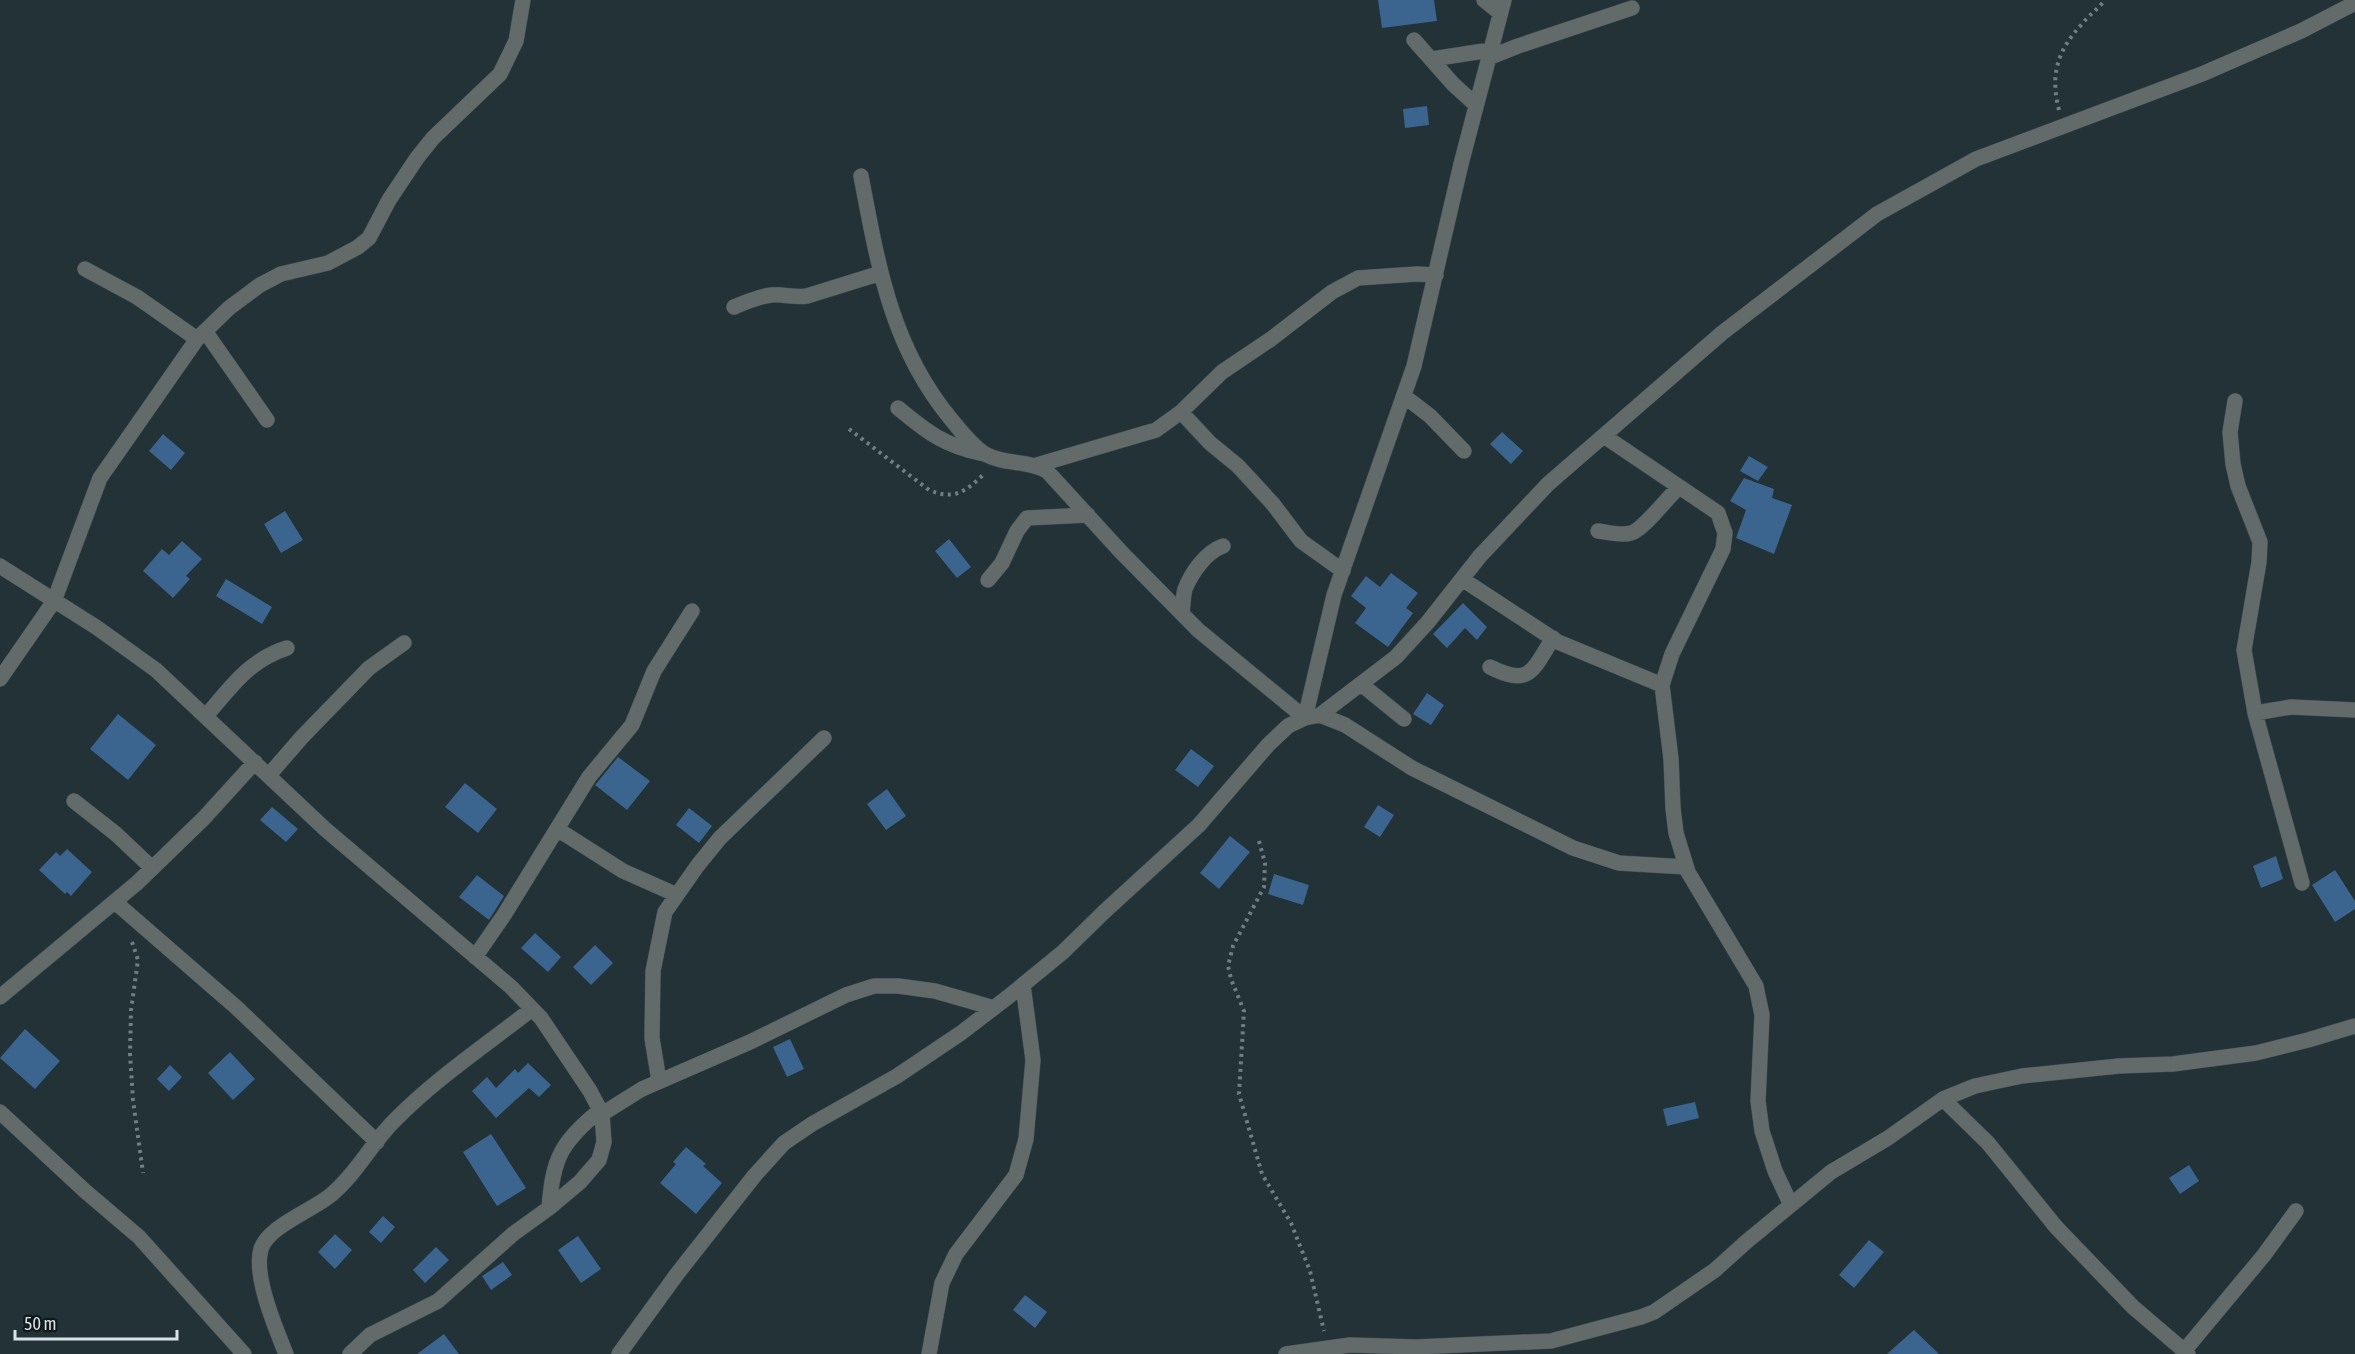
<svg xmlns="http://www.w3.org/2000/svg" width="2355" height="1354" font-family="'Asap Condensed',sans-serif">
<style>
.building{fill:#3b648f}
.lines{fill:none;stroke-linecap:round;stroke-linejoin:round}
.street-casing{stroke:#3f4e53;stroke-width:16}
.path{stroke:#717e83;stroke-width:4;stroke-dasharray:3 4.5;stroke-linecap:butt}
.street{stroke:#626b6a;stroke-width:15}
</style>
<rect width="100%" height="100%" fill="#223237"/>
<path class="building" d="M1378,0H1434L1437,21L1382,28Z
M1427,106L1429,125L1405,128L1403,109Z
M1502,432L1523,451L1511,464L1490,444Z
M163,434L185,453L171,470L149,451Z
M1749,456L1768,467L1758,481L1740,471Z
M1744,478L1774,489L1772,498L1792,505L1774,554L1736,538L1746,510L1730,501Z
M285,511L303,540L281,553L264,524Z
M949,539L971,567L957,578L935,551Z
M182,541L202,559L186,576L190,579L173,598L143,571L162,549L169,555Z
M1391,573L1418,593L1406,608L1413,613L1388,647L1355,623L1366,608L1351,596L1366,576L1380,587Z
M226,579L272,607L262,624L216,596Z
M1463,603L1487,627L1477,640L1465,628L1447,648L1433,634Z
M1427,693L1444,705L1431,725L1413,714Z
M118,714L156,745L128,780L90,749Z
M1191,749L1214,766L1198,787L1175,770Z
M618,757L650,781L627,810L595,785Z
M465,783L497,809L478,833L445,807Z
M887,789L906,816L886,830L867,804Z
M1378,805L1394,815L1380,837L1364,827Z
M272,807L298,829L286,842L260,820Z
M689,808L712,826L699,843L676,825Z
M1230,836L1250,852L1219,889L1200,873Z
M67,849L92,872L71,896L67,892L65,894L39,870L56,852L60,856Z
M2276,856L2283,879L2261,888L2253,866Z
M2335,870L2355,901V909L2335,922L2312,885Z
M1274,874L1309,885L1303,905L1268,894Z
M477,875L504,896L489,920L459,897Z
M535,933L561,957L548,972L521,948Z
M595,945L613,963L591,985L573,967Z
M25,1029L60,1061L35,1089L0,1058Z
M790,1039L804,1069L787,1077L773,1047Z
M230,1052L255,1079L233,1100L208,1073Z
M528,1063L551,1085L539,1097L529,1088L496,1118L472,1091L487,1077L496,1088L515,1069L518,1073Z
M170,1065L182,1077L169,1091L157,1079Z
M1695,1102L1699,1118L1667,1126L1663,1109Z
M491,1134L526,1188L497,1206L463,1152Z
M686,1147L706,1164L703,1166L722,1183L696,1214L660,1183L676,1164L673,1162Z
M2189,1165L2199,1181L2180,1194L2169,1178Z
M383,1216L395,1227L381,1243L369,1232Z
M335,1234L352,1250L335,1269L318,1252Z
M578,1236L601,1269L581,1283L558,1250Z
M1869,1240L1884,1252L1854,1288L1839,1275Z
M436,1247L449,1260L425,1283L413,1270Z
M503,1262L512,1275L491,1290L482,1276Z
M1025,1295L1047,1312L1035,1328L1013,1310Z
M1914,1330L1939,1354H1887Z
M444,1334L459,1354H417Z"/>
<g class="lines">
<g class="street-casing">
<path id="street" d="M1484,0L1500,13
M1414,40L1453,84L1476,105
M1488,58L1518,46L1632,8
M1432,59L1490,50
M861,176C878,265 891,346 950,418C960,430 972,446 985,454C1004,465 1028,460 1047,471L1122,553L1198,630L1305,718L1334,595L1414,366L1461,164L1504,0
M85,269L137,297L197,339
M734,307C746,302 759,296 772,295C784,294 795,298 807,296L881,273
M205,331L267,420
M1404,396L1430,416L1464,451
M2235,401L2230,432L2233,464L2238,486L2260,542L2259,562L2244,650L2255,713L2302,883
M898,408C928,433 945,446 984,454
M1181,412L1210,443L1238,466L1273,504L1301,541L1343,571
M1604,436L1718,513L1725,533L1723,549L1672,654L1662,685L1671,759L1673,808L1676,833L1688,872L1756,986L1762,1015L1758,1101L1762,1131L1775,1171L1791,1205
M1037,465L1156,430L1181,412L1222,372L1271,339L1332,292L1358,278L1417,274L1436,275
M1598,531C1608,532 1621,536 1631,533C1643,530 1668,497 1679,487
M0,566L96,627L156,670L325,829L511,987L541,1018L590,1091L602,1114L604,1142L599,1160L580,1182L549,1208L513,1234L438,1301L370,1335L350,1354
M1462,579L1558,642L1662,685
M988,580L1002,563L1017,531L1027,518L1088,515
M1182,613C1183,606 1183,596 1185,589C1192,572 1206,552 1223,546
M1490,667C1530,687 1532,671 1553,638
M0,679L54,601L100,478L197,339L229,308L260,285L281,274L328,263L358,247L369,238L389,200L417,158L433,138L500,74L516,41L523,0
M1361,684L1404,719
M2255,713L2291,707L2355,710
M1320,715L1396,657L1428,622L1480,556L1548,484L1722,333L1877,214L1976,159L2202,74L2301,31L2355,3
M206,716C231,687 249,660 287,648
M269,775L302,737L369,668L404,643
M74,801L116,834L152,868
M557,829L623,871L677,895
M115,902L237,1008L377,1142
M475,957L504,915L589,777L632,725L654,671L692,611
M0,997L137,883L204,818L255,762
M659,1081L652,1038L653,971L665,912L698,865L720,838L824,738
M1943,1099L1988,1143L2056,1227L2133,1307L2188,1354
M0,1112L85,1191L139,1237L244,1354
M602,1114L642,1089L750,1042L846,995L874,986H898L935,991L994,1008
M549,1208C553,1157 561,1143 600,1110
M2184,1351L2264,1255L2296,1211
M286,1354C276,1329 253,1276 261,1249C268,1226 314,1210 332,1194C357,1173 371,1144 394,1121C435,1079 486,1045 532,1009
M619,1354L677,1274L755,1175L784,1143L812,1124L897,1076L961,1033L1008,997L1063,952L1105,911L1199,825L1268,745L1288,726L1305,718L1320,715L1345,725L1412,768L1573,848L1619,863L1686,867
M929,1354L942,1283L956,1254L1016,1175L1026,1139L1033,1060L1023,985
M1286,1354L1350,1345L1416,1347L1551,1341L1641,1317L1654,1312L1715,1270L1746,1242L1831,1172L1888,1138L1943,1099L1975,1086L2022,1076L2119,1066L2173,1064L2256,1053L2308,1040L2355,1026"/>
</g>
<path class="path" d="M2059,110C2050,75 2057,51 2082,24C2089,15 2098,9 2105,0
M849,429L929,490C955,501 966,491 984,474
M1259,841L1265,863L1264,887L1233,946L1228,966L1231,979L1244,1011L1239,1094L1262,1174L1291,1223L1310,1271L1324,1331
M132,942L138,960L131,1010L130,1054L133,1100L143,1173"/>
<use href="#street" class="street"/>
</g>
<path d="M15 1330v9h162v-9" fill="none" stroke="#d9e3e7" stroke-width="3"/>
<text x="24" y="1330" font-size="18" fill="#d9e3e7" stroke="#11181b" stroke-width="4.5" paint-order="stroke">50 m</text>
</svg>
